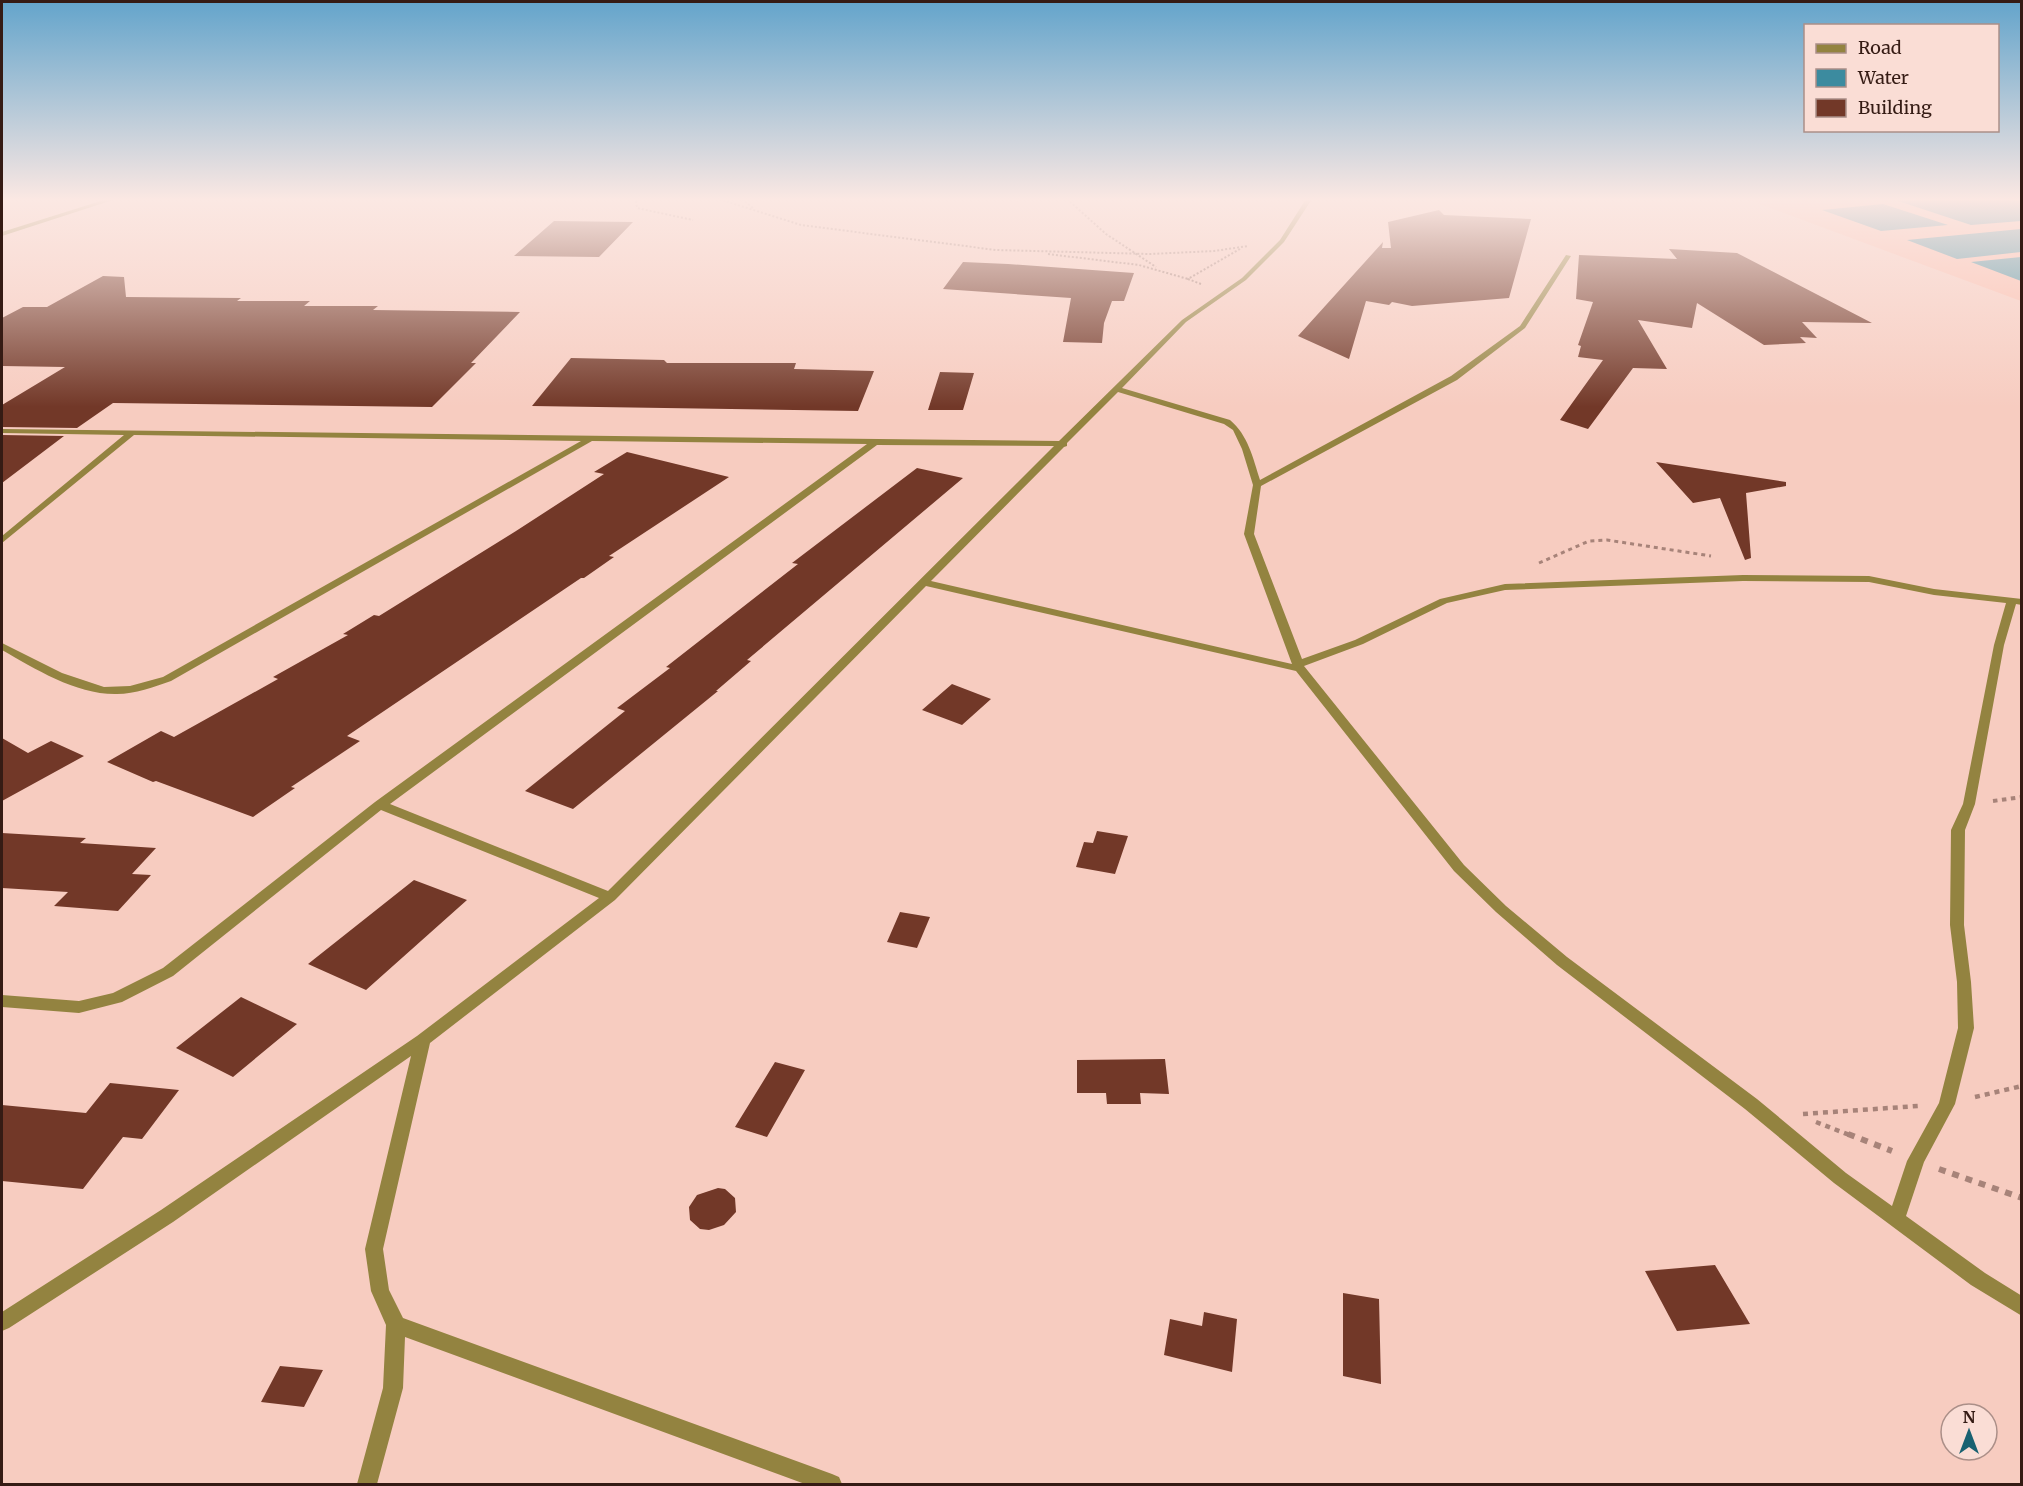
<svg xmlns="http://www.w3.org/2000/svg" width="2023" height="1486" font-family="Merriweather,serif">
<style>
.built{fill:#fbbbaa}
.water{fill:#3c8b9f}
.building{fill:#723828}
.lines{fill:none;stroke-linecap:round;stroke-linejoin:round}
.path-far4{stroke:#a78379;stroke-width:2;stroke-dasharray:2 2;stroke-linecap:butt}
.path-far3{stroke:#a78379;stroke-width:3;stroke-dasharray:4 4;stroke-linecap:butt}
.path-far2{stroke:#a78379;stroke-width:4;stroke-dasharray:4.5 4.5;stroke-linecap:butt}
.path-far1{stroke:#a78379;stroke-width:4.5;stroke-dasharray:5 5;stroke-linecap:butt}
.path{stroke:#a78379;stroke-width:6;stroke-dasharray:7 7;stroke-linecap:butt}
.street{fill:#938340;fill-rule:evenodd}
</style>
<rect width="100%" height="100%" fill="#f7ccc0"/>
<path class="built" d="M1746,199H2021V301Z"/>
<path class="water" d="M1922,199H2021V221L1971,225L1898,201Z
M1883,204L1948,225L1881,231L1822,210Z
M2021,229V252L1957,259L1907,240Z
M2021,257V281L1971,262Z"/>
<path class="building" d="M1439,210L1444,215L1531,219L1509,298L1412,306L1392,302L1389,305L1366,301L1349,359L1298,336L1383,242L1382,248H1391L1388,222Z
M554,221L633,222L599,257L514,256Z
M1669,249L1737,253L1872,323L1802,322L1817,338L1800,337L1806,343L1764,345L1697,303L1692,328L1638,320L1667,369L1633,368L1588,429L1560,420L1603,360L1578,357L1581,346L1578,345L1593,302L1576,299L1579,255L1677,259Z
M963,262L1008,264L1134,273L1124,301H1112L1104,323L1102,343L1063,342L1071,298L943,289Z
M103,276L124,277L126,297L241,298L237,301H310L304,306H378L373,310L520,312L471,363H476L432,407L113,403L77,428L2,427V405L65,367L2,366V318L23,307H47Z
M571,358L664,360L667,363H796L794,369L874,371L858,411L532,406Z
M940,372L974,373L963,410H928Z
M2,435L64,436L2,483Z
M627,452L729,477L609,556L614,557L584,578H581L347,736L360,741L291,787L295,788L253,817L156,781L153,782L107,762L161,731L174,737L278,679L273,677L348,635L343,634L374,615L379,616L516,531L604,474L594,472Z
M1656,462L1786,482V486L1746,493L1751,558L1745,560L1720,498L1693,503Z
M917,468L963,478L747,660L751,661L716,691H718L573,809L525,791L625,711L617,708L670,668L666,667L798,564L792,563Z
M952,684L991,699L962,725L922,710Z
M2,738L28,753L51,741L84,756L2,801Z
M1097,831L1128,836L1115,874L1076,867L1084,842L1093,843Z
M2,833L86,838L80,843L156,848L132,874L151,875L118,911L54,906L68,892L2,888Z
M414,880L467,900L366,990L308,964Z
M900,912L930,917L917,948L887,942Z
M241,997L297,1024L233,1077L176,1048Z
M1165,1059L1169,1094L1140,1093L1141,1104H1107L1106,1093H1077V1060Z
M775,1062L805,1070L767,1137L735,1127Z
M110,1083L179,1090L142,1139L123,1137L83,1189L2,1181V1105L86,1113Z
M718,1188L725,1189L735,1198L736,1212L724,1225L709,1230L700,1229L690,1220L689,1207L697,1195Z
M1715,1265L1750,1324L1677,1331L1645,1271Z
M1343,1293L1379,1299L1381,1384L1343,1376Z
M1204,1312L1237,1319L1232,1372L1164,1355L1170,1319L1202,1326Z
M280,1366L323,1370L304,1407L261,1402Z"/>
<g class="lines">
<path class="path-far4" d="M640,199L636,202L637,208L693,220
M719,199L801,225L996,250L1150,254L1214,251L1248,246
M742,199L753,208
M1067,199L1106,234L1156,267
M1048,254L1139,265L1188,279
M1201,284L1188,279L1240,249"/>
<path class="path-far3" d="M1539,563L1589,541L1607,540L1711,556"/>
<path class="path-far2" d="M1993,801L2022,797"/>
<path class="path-far1" d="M1975,1097L2022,1086
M1803,1114L1918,1106
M1816,1122L1852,1136"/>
<path class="path" d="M1848,1134L1892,1151
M1939,1169L2022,1198"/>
<path class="street" d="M107,199H116L2,236V232Z
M1306,199H1312L1284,242L1246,280L1186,322L1122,388L1230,420C1248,435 1253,458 1260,480L1451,376L1520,326L1566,255L1571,256L1525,328L1457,380L1261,486L1254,534L1302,659L1355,640L1440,599L1505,584L1743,575L1869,576L1934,589L2022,599V605L2016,604L2004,645L1975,804L1965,830L1964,925L1971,982L1974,1028L1955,1104L1924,1162L1906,1216L1985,1273L2022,1296V1316L1971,1285L1834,1183L1745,1109L1557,965L1496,912L1454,871L1296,671L926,586L615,900L430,1043L383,1249L389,1290L403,1318L832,1474L839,1477L842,1484H805L405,1337L403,1388L377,1484H357L383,1388L386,1325L371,1291L365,1249L411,1056L173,1222L9,1328L2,1331V1312L161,1210L417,1036L599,898L381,810L173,976L122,1002L79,1013L2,1007V995L79,1001L113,993L163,968L375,802L867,444L592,441L171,681C154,687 135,694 117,694C77,695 35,669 2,650V643L62,673L104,687L130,686L163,677L581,441L134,435L2,543V536L124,435L2,433V429L1059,441L1182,320L1242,278L1280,240ZM1118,392L1224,424L1233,430L1242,449L1253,485L1244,534L1292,664L931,581L1064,447L1067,446V443ZM877,445L1054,446L608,891L390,804ZM1743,581L1869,582L1934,595L2006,603L1994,645L1963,804L1951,830L1950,925L1957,982L1958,1028L1939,1103L1907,1161L1892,1206L1846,1173L1757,1099L1567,957L1506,906L1464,865L1304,666L1363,644L1447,603L1505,590Z"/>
</g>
<linearGradient id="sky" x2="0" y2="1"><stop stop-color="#63a4cb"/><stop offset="0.49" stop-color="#fbe8e3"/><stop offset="1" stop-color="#fbe8e3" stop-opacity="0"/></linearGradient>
<rect width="2023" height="407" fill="url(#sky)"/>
<rect width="2023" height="1486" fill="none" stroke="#351b14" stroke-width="6"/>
<rect x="1804" y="24" width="195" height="108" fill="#faddd5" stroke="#ab8f88" stroke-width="1.5"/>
<rect x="1816" y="44" width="30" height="9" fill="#938340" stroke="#ab8f88" stroke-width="1.5"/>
<text x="1858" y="54" font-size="18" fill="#351b14">Road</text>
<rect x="1816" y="69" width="30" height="18" fill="#3c8b9f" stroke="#ab8f88" stroke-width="1.5"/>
<text x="1858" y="84" font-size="18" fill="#351b14">Water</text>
<rect x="1816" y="99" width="30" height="18" fill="#723828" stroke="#ab8f88" stroke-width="1.5"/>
<text x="1858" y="114" font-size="18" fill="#351b14">Building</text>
<g transform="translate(1969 1432)"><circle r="28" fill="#faddd5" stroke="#ab8f88" stroke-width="1.5"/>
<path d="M0-4.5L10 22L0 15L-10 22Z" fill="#196171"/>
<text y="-9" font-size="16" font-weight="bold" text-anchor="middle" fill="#351b14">N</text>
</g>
</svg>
